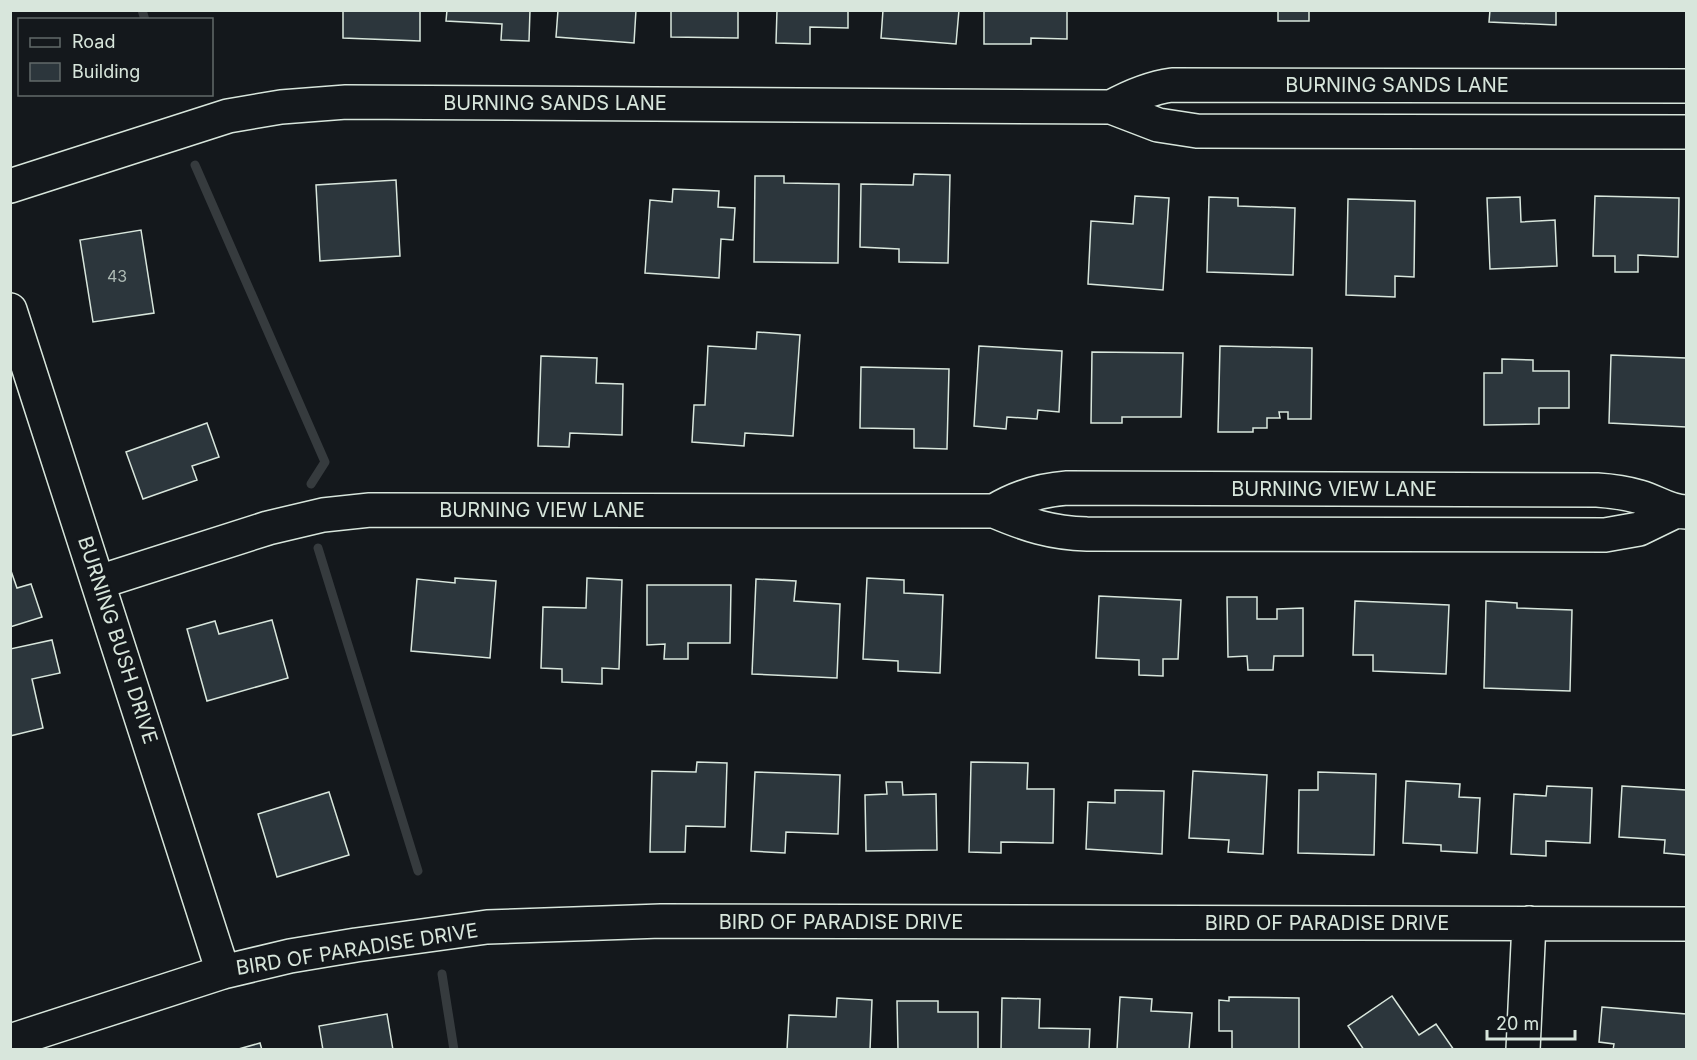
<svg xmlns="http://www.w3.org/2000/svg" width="1697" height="1060" font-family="Inter,sans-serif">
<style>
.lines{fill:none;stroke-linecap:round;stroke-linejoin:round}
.stream{stroke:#363b3e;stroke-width:9}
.building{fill:#2c363c;stroke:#d8e6dc;stroke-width:1.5}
.minor-casing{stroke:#d8e6dc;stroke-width:36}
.minor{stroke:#14181c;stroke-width:33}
.labels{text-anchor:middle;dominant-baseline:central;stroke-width:4.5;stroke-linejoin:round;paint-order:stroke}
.number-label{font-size:16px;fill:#adbab4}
.street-label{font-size:20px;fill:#d8e6dc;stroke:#14181c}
</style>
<rect width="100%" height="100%" fill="#14181c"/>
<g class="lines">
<path class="stream" d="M142,10L145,20
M195,165L325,462L311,484
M318,548L418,871
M442,974L454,1050"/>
</g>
<path class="building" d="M343,10H420V41L343,38Z
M447,10H530L529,41L501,40L502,24L446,21Z
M558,10H636L634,43L556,37Z
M671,10H738V38L671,37Z
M777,10H848V28L810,27V44L776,43Z
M883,10H959L956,44L881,38Z
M984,10H1067V39L1031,38V44H984Z
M1278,10H1309V21H1278Z
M1490,10H1556V25L1489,22Z
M914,174L950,175L948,263L899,262V249L860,247L861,184L913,185Z
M755,176H784V183L839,184L838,263L754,262Z
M396,180L400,256L320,261L316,185Z
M673,189L719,191L718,207L735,208L733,240L721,239L719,278L645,273L650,200L672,202Z
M1135,196L1169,198L1163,290L1088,284L1091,221L1133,224Z
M1595,196L1679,198L1678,257L1638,255V272H1615V256H1593Z
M1209,197L1238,198V206L1295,208L1293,275L1207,272Z
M1520,197L1521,222L1555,220L1557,266L1490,269L1487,198Z
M1348,199L1415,201L1414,277L1395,276V297L1346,295Z
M141,230L154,313L93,322L80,240Z
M757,332L800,335L793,436L745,433L744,446L692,442L694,405H705L708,346L756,349Z
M979,346L1062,351L1059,412L1038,410L1037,419L1007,417L1006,429L974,426Z
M1220,346L1312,348L1311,419H1288V412H1279L1280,418H1267V428H1253V432H1218Z
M1092,352L1183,353L1181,417H1122V423H1091Z
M1611,355L1686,358V427L1609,423Z
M541,356L597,358L596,383L623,384L622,435L570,433L569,447L538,446Z
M1502,359L1533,360V371H1569V408H1539V424L1484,425V373H1502Z
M861,367L949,369L947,449L914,448V429L860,428Z
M207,423L219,457L192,466L197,480L143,499L126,452Z
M10,568L17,588L31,584L42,617L10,627Z
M455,578L496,581L490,658L411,651L417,579L455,583Z
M587,578L622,580L619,669L602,668V684L562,682V669L541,668L543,607L586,608Z
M867,578L904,580V593L943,595L940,673L898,671V661L863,659Z
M756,579L796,581L794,601L840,604L837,678L752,674Z
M647,585H731L730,643H688V659H664L665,644L647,645Z
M1099,596L1181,600L1178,659H1163V676L1139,675V660L1096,658Z
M1227,597H1257V619H1277V609L1303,608V656H1274L1273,670H1248L1247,656L1228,657Z
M1355,601L1449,605L1446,674L1373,671V655H1353Z
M1486,601L1517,603V608L1572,610L1570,691L1484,688Z
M272,620L288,678L207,701L187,629L215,621L219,634Z
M52,640L60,673L32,679L43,728L10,736V649Z
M697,762L727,763L725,827L686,826L685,852H650L652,771L696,772Z
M971,762L1028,763L1027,789H1054L1053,843L1001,842V853L969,852Z
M1193,771L1267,775L1263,854L1228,852L1229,840L1189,838Z
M755,772L840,775L838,834L786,832L785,853L751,851Z
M1318,772L1376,774L1374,855L1298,853L1299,790H1318Z
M1406,781L1460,784L1459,797L1480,798L1477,853L1441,851V845L1403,843Z
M886,782H902L903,795L936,794L937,850L866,851L865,795L887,794Z
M1547,786L1592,788L1590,843L1546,841V856L1511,854L1514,794L1546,796Z
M1622,786L1686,790V855L1664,853L1665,840L1619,837Z
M1115,790L1164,791L1162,854L1086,849L1088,802L1115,803Z
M329,792L349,855L277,877L258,814Z
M1392,996L1419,1035L1436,1024L1454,1050H1364L1348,1026Z
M1120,997L1152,999L1151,1011L1192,1013L1189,1050H1117Z
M1229,997L1299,998V1050H1232V1031H1219V1000L1229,1001Z
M837,998L872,1000L870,1050H787L789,1015L836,1017Z
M1002,998L1040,999L1039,1028L1090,1029L1089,1050H1001Z
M897,1001H938V1012H978V1050H898Z
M1602,1007L1686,1014V1050H1613L1614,1044L1599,1042Z
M387,1014L393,1050H323L319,1026Z
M260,1043L262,1050H235Z"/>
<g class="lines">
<g class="minor-casing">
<path id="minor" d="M1686,86L1172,85C1150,88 1131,96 1111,107L1158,125L1197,131L1686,132
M10,186L228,116L281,107L346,102L1111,107
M10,310L223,972
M1674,512L1639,529L1605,535L1087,534C1051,533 1027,525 994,511C1017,497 1040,490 1067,488L1597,490C1612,491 1626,493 1640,497C1657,502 1669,512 1686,512
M99,582L268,528L323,515L370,510L994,511
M10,1041L223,972L290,956L356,945L487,927L661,921L1686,924
M1523,1050L1529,923"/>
</g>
<use href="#minor" class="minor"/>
</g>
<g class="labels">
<g class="number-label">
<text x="117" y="276">43</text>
</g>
<g class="street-label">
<text x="1397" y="85">BURNING SANDS LANE</text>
<text x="555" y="103">BURNING SANDS LANE</text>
<text x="1334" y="489">BURNING VIEW LANE</text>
<text x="542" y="510">BURNING VIEW LANE</text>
<text transform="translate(118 640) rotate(72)">BURNING BUSH DRIVE</text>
<text x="841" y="922">BIRD OF PARADISE DRIVE</text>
<text x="1327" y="923">BIRD OF PARADISE DRIVE</text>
<text transform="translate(357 949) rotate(-9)">BIRD OF PARADISE DRIVE</text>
</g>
</g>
<rect width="1697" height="1060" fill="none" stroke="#d8e6dc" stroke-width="24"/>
<rect x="18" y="18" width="195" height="78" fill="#14181c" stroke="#626a69" stroke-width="1.5"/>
<rect x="30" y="38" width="30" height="9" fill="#14181c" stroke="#626a69" stroke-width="1.5"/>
<text x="72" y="48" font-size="18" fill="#d8e6dc">Road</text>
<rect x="30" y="63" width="30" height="18" fill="#2c363c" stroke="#626a69" stroke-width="1.5"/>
<text x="72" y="78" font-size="18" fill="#d8e6dc">Building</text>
<path d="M1487 1030v9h88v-9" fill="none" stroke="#d8e6dc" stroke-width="3"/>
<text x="1496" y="1030" font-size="18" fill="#d8e6dc" stroke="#14181c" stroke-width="4.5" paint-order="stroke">20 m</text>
</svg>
